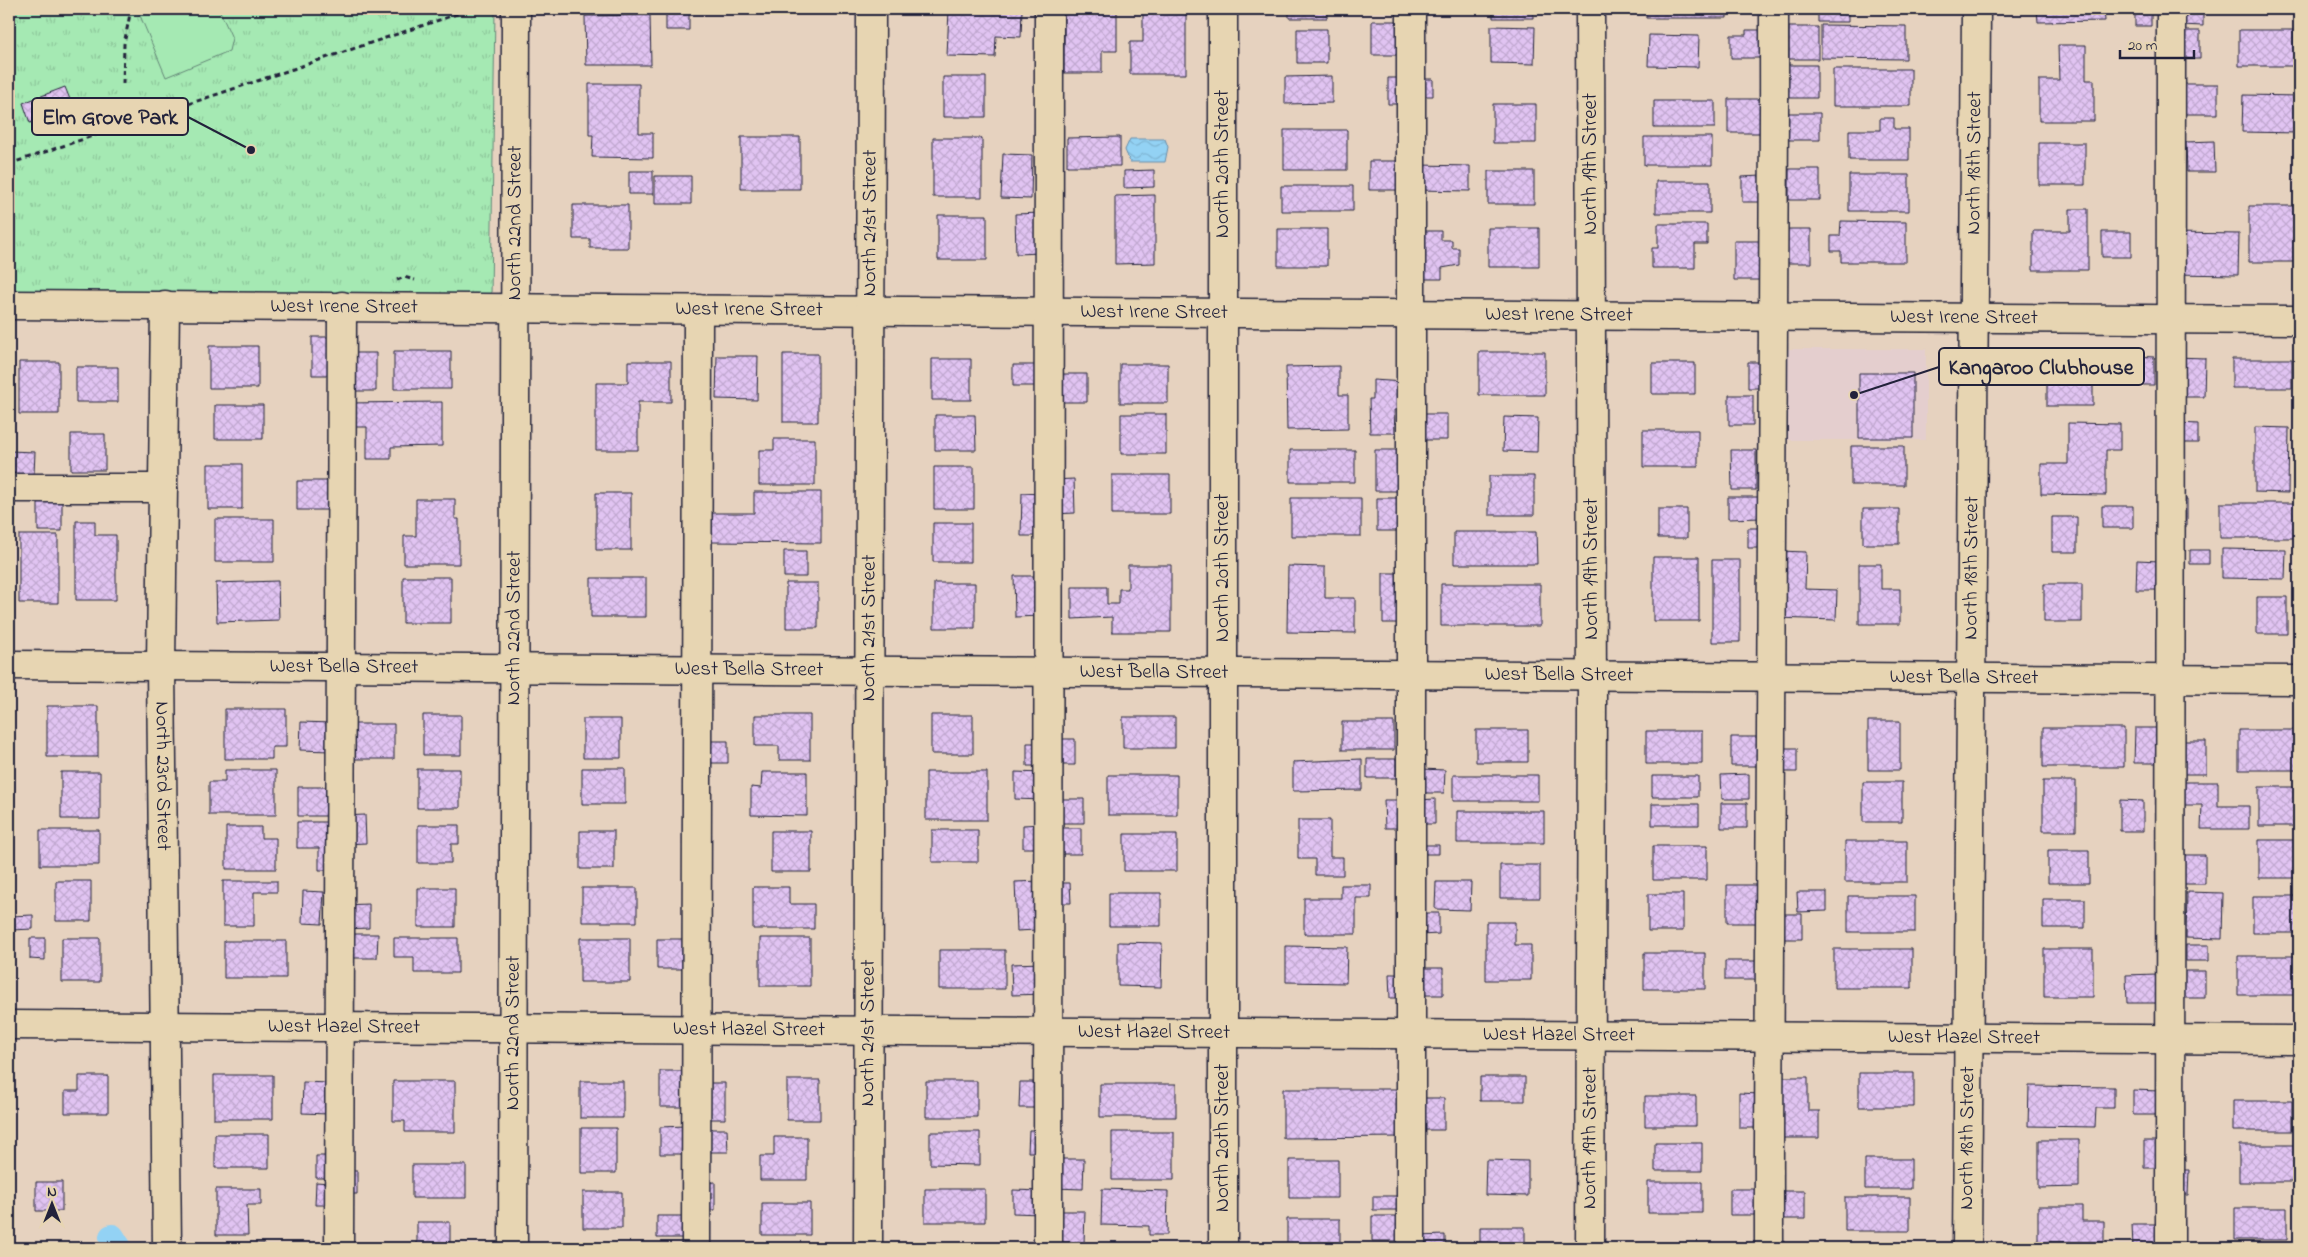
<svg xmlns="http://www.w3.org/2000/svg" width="2308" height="1257" font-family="'Indie Flower',sans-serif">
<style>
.built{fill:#e4cece}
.grass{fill:url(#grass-tufts);stroke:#648677}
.garden{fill:#a5e9b3;stroke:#648677}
.water{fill:url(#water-waves);stroke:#668caa}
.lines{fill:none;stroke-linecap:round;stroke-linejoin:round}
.canal{stroke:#93d2f4;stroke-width:26}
.building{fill:url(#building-cross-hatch);stroke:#22223b}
.minor-casing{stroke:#22223b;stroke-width:31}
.path{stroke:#22223b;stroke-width:3;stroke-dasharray:5 4;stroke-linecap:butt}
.minor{stroke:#e7d5b2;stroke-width:28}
.labels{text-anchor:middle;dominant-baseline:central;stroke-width:4;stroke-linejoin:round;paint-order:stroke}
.street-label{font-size:21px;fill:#22223b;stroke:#e7d5b2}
.leader{fill:none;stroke:#22223b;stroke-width:2}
.callout-dot{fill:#22223b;stroke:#e7d5b2;stroke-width:2}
.callout{fill:#e7d5b2;stroke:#22223b;stroke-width:2}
.callout-label{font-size:22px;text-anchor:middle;font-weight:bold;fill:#22223b}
</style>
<defs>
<pattern id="grass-tufts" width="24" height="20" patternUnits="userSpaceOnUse" patternTransform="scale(1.25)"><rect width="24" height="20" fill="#a5e9b3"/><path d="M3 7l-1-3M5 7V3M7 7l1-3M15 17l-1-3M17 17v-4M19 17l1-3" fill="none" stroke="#8ec89b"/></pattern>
<pattern id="water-waves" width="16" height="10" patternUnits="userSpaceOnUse" patternTransform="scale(1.25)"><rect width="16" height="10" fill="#93d2f4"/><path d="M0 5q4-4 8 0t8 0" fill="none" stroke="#7eb4d2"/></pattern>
<pattern id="building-cross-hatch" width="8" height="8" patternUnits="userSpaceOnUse" patternTransform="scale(1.25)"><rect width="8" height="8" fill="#e1c4f2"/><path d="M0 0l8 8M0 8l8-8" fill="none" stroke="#c1a8d0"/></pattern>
</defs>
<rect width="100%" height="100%" fill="#e6d2bf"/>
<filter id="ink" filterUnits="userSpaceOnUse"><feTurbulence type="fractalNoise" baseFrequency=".02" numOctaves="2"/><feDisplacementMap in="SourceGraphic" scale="10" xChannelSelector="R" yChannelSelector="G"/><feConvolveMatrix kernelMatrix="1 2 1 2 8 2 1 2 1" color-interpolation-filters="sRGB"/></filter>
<g filter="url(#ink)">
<path class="built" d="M1781,349H1926V440H1781Z"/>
<path class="grass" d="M9,9H495L491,297L9,291Z"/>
<path class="garden" d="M150,9H219L232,38L229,51L166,77L139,13Z"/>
<path class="water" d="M1130,139H1165L1168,147L1165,162H1130L1125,150Z"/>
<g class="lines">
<path class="canal" d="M112,1237L119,1248"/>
</g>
<path class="building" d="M666,9H689V30H666Z
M949,9H1022L1021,37L996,36L995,57L947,56Z
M1064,9H1117V51H1102V73H1064Z
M1289,9H1327V18H1289Z
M1493,9H1533V18H1493Z
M1646,9H1727V18H1646Z
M1818,9H1848V22H1818Z
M2037,9H2104L2105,21L2038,22Z
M2135,9H2151V26H2135Z
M1143,12H1186V74H1130V42H1143Z
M2181,13H2203V26L2181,25Z
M650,15L651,65H586L585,16Z
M1372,21H1401V55H1372Z
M1821,25L1906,26V59L1821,58Z
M1491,26L1535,27L1534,64L1491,63Z
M1789,27H1818V59H1789Z
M1297,29H1327V63H1297Z
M1746,30H1762V58H1731V35H1746Z
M2239,30H2294V66H2239Z
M2179,31H2200V59H2179Z
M1649,35L1699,36L1698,67L1648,66Z
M2058,45H2086V80H2094V121H2039V80H2059Z
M1788,65H1817V98H1788Z
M1833,69H1911V106H1833Z
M1332,76V103L1285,104V77Z
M943,77H986V117H943Z
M1388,78H1403V104H1388Z
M1419,79H1433V96H1419Z
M589,84H639V133H653V158L592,157L593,135H589Z
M2179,84H2218V114H2179Z
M65,87L73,107L30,123L23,103Z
M2243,95L2299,96V133L2242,132Z
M1728,99H1765V133H1728Z
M1654,101H1715V128H1654Z
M1493,104H1536V143H1493Z
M1788,113H1820V140H1788Z
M1880,118H1894V129H1909V160H1849V130H1880Z
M1284,130H1347V170H1284Z
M741,137H800V189H741Z
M1120,137V166H1067V138Z
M1644,137H1712V165H1644Z
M933,138H982V197H933Z
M2214,141L2215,172H2187L2186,142Z
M2039,143H2085V185H2039Z
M1003,154L1032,155L1031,199L1001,198Z
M1369,161H1399V190H1369Z
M1419,165L1470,166V191L1418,190Z
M1789,169H1820V200H1789Z
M1154,170V187L1124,188V171Z
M629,171H653V194H629Z
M1488,171H1534V204H1488Z
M1849,175H1909V211H1849Z
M655,176H691V204H655Z
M1761,176V202H1742V177Z
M1656,181H1710V213H1656Z
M1281,186H1353V211H1281Z
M1155,195V263L1115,264V196Z
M573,205H628V248H590V239H573Z
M2249,206H2294V262H2249Z
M2070,209H2088V270H2033V231H2070Z
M1041,213L1043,253L1016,254L1015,214Z
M938,215H987V260H938Z
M1841,221L1906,222V262H1841V251H1831V236H1840Z
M1658,224H1707V244H1695V268H1652V248H1658Z
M1488,228H1539V267H1488Z
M1278,229H1327V266H1278Z
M1779,229H1811V263H1779Z
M1420,231H1441V240H1452V248H1459V265L1442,268V279H1420Z
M2102,232H2131V257H2102Z
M2173,233L2239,234L2238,275L2173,274Z
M1734,241H1760V280H1734Z
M312,337H335V375H312Z
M209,346H258V388H209Z
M394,351H451V389H394Z
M1479,352H1545V395H1479Z
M347,353H376V391H347Z
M783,354H818V422H783Z
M717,356H758L757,400L716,399Z
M2135,356L2154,357V385H2134Z
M2175,357L2205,358L2204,397H2174Z
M932,359H971V400H932Z
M2232,359H2292V388H2232Z
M628,361H671V402H638V450H596V383H628Z
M19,362H59V414H19Z
M1748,362H1763V388H1748Z
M1652,363H1695V394H1652Z
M1120,364H1168V403H1120Z
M1013,365H1040V386H1013Z
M1339,366V395H1348V429L1287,430L1286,367Z
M76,367H118V402H76Z
M2047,368H2093V406H2047Z
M1859,373H1913V438H1859Z
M1061,374H1087V402H1061Z
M1373,380L1404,382V410H1394L1395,433H1370L1369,399H1373Z
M1729,395H1753V425H1729Z
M442,402V446L391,447V459H367V427H347L346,403Z
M215,405H263V439H215Z
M1121,414H1166V454H1121Z
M1417,414H1447V440H1417Z
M935,415H975L976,450H935Z
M1504,417L1538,418L1537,452L1503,451Z
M2068,423L2120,424V450H2106V495L2041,494V464H2068Z
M2178,423L2198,424V443H2177Z
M2255,427L2289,428L2288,493L2255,492Z
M1643,430H1698V467H1643Z
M71,434H105V470H71Z
M774,439H815V485H759V450H774Z
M1851,446H1904V485H1851Z
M1290,450H1355V482H1290Z
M1375,450H1406V491H1375Z
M1731,450H1756V490H1732Z
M9,451L35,452L34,474H9Z
M208,464H242V509H208Z
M934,467H974V509H934Z
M1112,475H1170V514H1112Z
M1489,476H1534V515H1489Z
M1074,479L1075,513L1052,514V480Z
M297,481H330L331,510H297Z
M754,492H821V543L712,542V513H754Z
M596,493H631V550H596Z
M1022,493L1040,494V536H1021Z
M38,497H62V531H38Z
M1728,497H1761V518L1728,519Z
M1291,498H1361V536H1291Z
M1377,498H1405V531H1377Z
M416,499H455V519H459V564H404V536H416Z
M2172,499H2187V526H2172Z
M2220,503H2299V538H2220Z
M2102,506H2133V528H2102Z
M1658,509H1687V538H1658Z
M1863,509H1899V544H1863Z
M2052,517H2077V552H2052Z
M215,519H274V562H215Z
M76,521H95V535H116V600H76Z
M933,523H971V562H933Z
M1748,528H1762V548H1748Z
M1454,532H1536L1537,564H1454Z
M19,535H58V603H19Z
M2222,549L2286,550L2285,579L2222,578Z
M2190,550H2209V564H2190Z
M784,551H806V577H784Z
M1779,551L1806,552L1805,589L1837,590L1836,620L1776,618Z
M1653,557H1699V621H1653Z
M1712,560H1740V642H1712Z
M2137,560L2159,561V590H2136Z
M1859,564H1881V589H1900V624H1859Z
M1128,565H1171V632H1112V617L1072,619V587H1107V604H1119V589H1128Z
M1288,566L1325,567V598H1355V633L1287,632Z
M1383,573H1407V623H1383Z
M1014,576H1041L1042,616L1015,617Z
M403,577H451V623H403Z
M591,578H646V617H591Z
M278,581L279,620L217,622L216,583Z
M786,583H818V628H786Z
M934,583H975V628H934Z
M1441,584H1540V626H1441Z
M2044,584H2082V622H2044Z
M2257,597H2287V634H2257Z
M47,706H98V757H47Z
M225,709H286V747H272V759H225Z
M423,715H461V755H423Z
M755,715H810V760H779V746H755Z
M931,715H973V754H931Z
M1123,717H1175V748H1123Z
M583,719H621V758H583Z
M1868,721H1900V770H1868Z
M301,722L331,723L330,751L300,750Z
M1342,722H1394V750H1342Z
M350,724H394V759H350Z
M2043,728H2124V767H2043Z
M2135,728H2160V763H2134Z
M1476,730H1528V762H1476Z
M2239,730H2299V770H2239Z
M1646,731H1702V764H1646Z
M1731,737H1763V766H1731Z
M1058,739H1075V765H1058Z
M708,741H728V763H708Z
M2179,741H2206V774H2179Z
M1027,743H1040V766H1027Z
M1774,748H1797V772H1773Z
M1362,759V790L1293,791V762Z
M1367,759H1396V778H1367Z
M582,768H625V804H582Z
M417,769H460V808H417Z
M1421,769L1445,770L1444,793H1420Z
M225,770H276V815H209V782H225Z
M61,772H100V819H61Z
M762,772H807V816L751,815V787L761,788Z
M926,772H987V820H926Z
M1015,772L1043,773V800L1015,799Z
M1749,774V799H1722L1721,775Z
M1108,775H1177V815H1108Z
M1453,775H1538V801H1453Z
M1652,776H1698V797H1652Z
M2043,781H2076V831H2043Z
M1863,782H1902V822H1863Z
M2178,782H2218V806H2249V829H2201L2202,805H2177Z
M298,787H330V816H298Z
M2259,787H2296V826H2259Z
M1056,799H1084V823H1056Z
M1435,799V824H1418V800Z
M1384,800H1402V828H1385Z
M2120,800L2143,801V831H2120Z
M1721,803H1747V828H1721Z
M1652,804H1699V825H1652Z
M1457,811H1544V843H1457Z
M365,815L366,843L344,844L343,816Z
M1298,820H1330V857H1343V875H1315V859H1298Z
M297,822H330V870H319V848H297Z
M1042,824V848H1023V825Z
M418,825H459V844H451V863H418Z
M226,827H261V838H276V869H226Z
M1056,828H1081V854H1056Z
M40,830H99V865H40Z
M932,830H978V862H932Z
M580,831H614V869H580Z
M771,831H811V872H771Z
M1124,834H1177V871H1124Z
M2259,840H2299V878H2259Z
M1845,841H1907V882H1845Z
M1419,845H1439V854H1419Z
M1653,846H1707V880H1653Z
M2048,850H2089V883H2048Z
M2176,855H2205V884H2176Z
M1500,865H1540V898H1500Z
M56,881H91V921H56Z
M223,881H277V892H254V926H223Z
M1040,881L1036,930L1017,931L1015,882Z
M1436,882H1471L1470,910L1435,909Z
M1054,883H1070L1071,903H1055Z
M1341,885H1371V898H1356V934H1304V898H1341Z
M1727,885H1762V923H1727Z
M753,887H789V904H814V929H753Z
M418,888H455V927H418Z
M582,888H637V922H582Z
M303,891L324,892L322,924L302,923Z
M1797,892H1827V911L1798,912Z
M2187,892L2223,893L2222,939L2186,938Z
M1109,893H1161V926H1109Z
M1648,894H1683V931H1648Z
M1848,896H1915V932H1848Z
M2253,896H2299V933H2253Z
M2043,899H2085V928H2043Z
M369,904V928L343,929L342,905Z
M1420,913H1439V934L1420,935Z
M1778,914H1802V939H1778Z
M33,915V929L11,930L10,916Z
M1486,922H1515V945H1531V980H1486Z
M346,934H378L377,958H346Z
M30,938H45V960L30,959Z
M62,938H100V982H62Z
M394,938H458V973H414V957H394Z
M580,938H630V982H580Z
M760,938H810V986H760Z
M657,939H687V969H657Z
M224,941H286V978H224Z
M1118,942L1162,943L1161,987L1118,986Z
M2186,945H2209V961H2186Z
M1286,946L1347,947L1346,983L1286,982Z
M1834,949H1912V988H1834Z
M2044,949H2093V997H2044Z
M939,950H1005V989H939Z
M1644,953H1705V989H1644Z
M2238,956H2299V995H2238Z
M1725,961H1760V980H1725Z
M1043,963L1045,994L1012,995L1011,964Z
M1423,968H1443V995H1423Z
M2181,971H2205V998H2181Z
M1389,974H1402L1403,998H1390Z
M2157,974V1003H2127L2126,975Z
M660,1071H686V1107H660Z
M1859,1073H1914V1107H1859Z
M214,1075H273V1119H214Z
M79,1076H108V1113H65V1091H79Z
M1480,1077H1525V1101H1480Z
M1779,1077H1808V1111H1819V1138H1779Z
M787,1080H820V1120H787Z
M393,1081H455V1132H405V1121H393Z
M580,1081H623V1118H580Z
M926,1081H977V1117H926Z
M303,1082L329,1083L328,1114L302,1113Z
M1020,1082H1040V1108H1019Z
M700,1083H725V1119H700Z
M1100,1084H1176V1117H1100Z
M2029,1086L2114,1087V1108H2096L2095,1127L2028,1126Z
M1283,1089H1404L1405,1137L1283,1138Z
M2133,1090L2159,1091L2158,1115H2133Z
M1739,1093L1759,1094V1128H1739Z
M1645,1096H1696V1126H1645Z
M1419,1098H1444V1130H1419Z
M2233,1101H2292V1131H2233Z
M685,1126L686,1154H660V1127Z
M581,1128H616V1173H581Z
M699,1129H727L728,1152H700Z
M1029,1130H1042V1152H1028Z
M930,1132H980V1165L930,1164Z
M1112,1132H1174V1180H1112Z
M215,1134H269V1168H215Z
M774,1137H807V1180H760V1156H774Z
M2039,1140H2079V1187L2039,1188Z
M2144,1141H2158V1168H2144Z
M1655,1143H1702V1171H1655Z
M2239,1145H2295V1182H2239Z
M316,1156H330V1178H316Z
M1055,1159H1084L1083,1189L1054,1188Z
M1865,1159H1911V1189H1865Z
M1289,1160H1338V1198H1289Z
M1486,1160L1528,1161V1196L1485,1195Z
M412,1165H466V1198H412Z
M2171,1170H2189L2188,1195H2171Z
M343,1171H357V1194H343Z
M36,1182H62V1211H36Z
M316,1182L329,1183V1205H315Z
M715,1182V1210H700V1183Z
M1648,1182H1702V1213H1648Z
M216,1189H261V1205H247L248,1235H216Z
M925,1189H985V1222H925Z
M1102,1189L1168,1191L1167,1235H1149V1226L1101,1225Z
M1730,1189H1760V1215H1730Z
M1013,1190L1042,1191L1041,1214L1013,1213Z
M1777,1191H1805V1219H1777Z
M583,1192H622V1228H583Z
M1373,1196H1399V1210H1373Z
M1845,1197H1910V1231H1845Z
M762,1203H810V1235H762Z
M2038,1206H2082V1221H2104V1242H2038Z
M2235,1208H2287V1240H2235Z
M1058,1211H1085L1084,1243L1058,1242Z
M657,1216H684V1238H657Z
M1372,1216H1406V1241H1372Z
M1287,1219H1340V1248H1287Z
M417,1222H450V1248H417Z
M2132,1224H2158V1248H2133Z
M1480,1227H1525V1248H1480Z
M1445,1235V1248H1418V1236Z
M1027,1242L1045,1243V1248H1027Z
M264,1244V1248H204V1245Z
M1649,1244H1706V1248H1649Z
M778,1245H816V1248H778Z
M924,1245H989V1248H924Z
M585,1246H619V1248H585Z
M1093,1247H1113V1248H1093Z"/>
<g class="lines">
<g class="minor-casing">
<g id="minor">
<path d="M1223,9V1248"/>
<path id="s1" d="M9,305L2299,320"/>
<path id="s2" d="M165,305L161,666L167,1248"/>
<path d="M9,488H163"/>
<path id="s3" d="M9,665L2299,680"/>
<path id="s4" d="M9,1025L2299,1040"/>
<path d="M339,1248L342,306"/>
<path id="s5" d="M513,1248L516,9"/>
<path d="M696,1248L698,309"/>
<path id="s6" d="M868,1248L871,9"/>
<path d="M1048,1248L1049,9"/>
<path d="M1411,1248V9"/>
<path id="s7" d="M1590,1248L1592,705L1590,9"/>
<path d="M1769,1248C1768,835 1775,422 1774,9"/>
<path id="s8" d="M1967,1248L1976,9"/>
<path d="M2170,1248L2171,9"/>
</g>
</g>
<path class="path" d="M123,84L124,44L131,9
M9,164L472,9
M397,280L404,277L415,280"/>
<use href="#minor" class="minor"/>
</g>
</g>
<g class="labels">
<g class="street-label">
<text transform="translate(1223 164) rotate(-90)">North 20th Street</text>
<text transform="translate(1591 164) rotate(-90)">North 19th Street</text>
<text stroke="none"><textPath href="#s8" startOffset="1085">North 18th Street</textPath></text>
<text stroke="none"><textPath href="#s5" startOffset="1025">North 22nd Street</textPath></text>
<text stroke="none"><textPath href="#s6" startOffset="1025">North 21st Street</textPath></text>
<text stroke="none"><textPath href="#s1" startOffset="335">West Irene Street</textPath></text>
<text stroke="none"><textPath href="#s1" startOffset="740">West Irene Street</textPath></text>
<text stroke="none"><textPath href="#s1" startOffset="1145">West Irene Street</textPath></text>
<text stroke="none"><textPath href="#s1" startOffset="1550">West Irene Street</textPath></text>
<text stroke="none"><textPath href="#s1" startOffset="1955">West Irene Street</textPath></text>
<text transform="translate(1223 568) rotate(-90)">North 20th Street</text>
<text transform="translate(1592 569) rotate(-90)">North 19th Street</text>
<text stroke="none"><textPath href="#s8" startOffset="680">North 18th Street</textPath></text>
<text stroke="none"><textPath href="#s5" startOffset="620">North 22nd Street</textPath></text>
<text stroke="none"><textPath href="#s6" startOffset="620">North 21st Street</textPath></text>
<text stroke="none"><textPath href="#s3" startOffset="335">West Bella Street</textPath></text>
<text stroke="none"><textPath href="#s3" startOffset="740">West Bella Street</textPath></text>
<text stroke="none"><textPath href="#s3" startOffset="1145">West Bella Street</textPath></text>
<text stroke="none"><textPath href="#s3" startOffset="1550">West Bella Street</textPath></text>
<text stroke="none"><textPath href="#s3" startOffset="1955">West Bella Street</textPath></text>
<text stroke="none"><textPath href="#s2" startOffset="471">North 23rd Street</textPath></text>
<text stroke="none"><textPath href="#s4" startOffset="335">West Hazel Street</textPath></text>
<text stroke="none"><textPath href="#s4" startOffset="740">West Hazel Street</textPath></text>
<text stroke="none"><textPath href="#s5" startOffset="215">North 22nd Street</textPath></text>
<text stroke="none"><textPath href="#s6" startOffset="215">North 21st Street</textPath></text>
<text stroke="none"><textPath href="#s4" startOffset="1145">West Hazel Street</textPath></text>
<text stroke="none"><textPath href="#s4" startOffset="1550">West Hazel Street</textPath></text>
<text stroke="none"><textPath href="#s4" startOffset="1955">West Hazel Street</textPath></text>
<text transform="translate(1223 1138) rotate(-90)">North 20th Street</text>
<text stroke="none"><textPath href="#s7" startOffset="110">North 19th Street</textPath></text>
<text stroke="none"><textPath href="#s8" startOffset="110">North 18th Street</textPath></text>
</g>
</g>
<path class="leader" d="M251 150L188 117M1854 395L1939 367"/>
<g class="callout-dot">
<circle cx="251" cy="150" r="5"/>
<circle cx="1854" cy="395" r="5"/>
</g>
<g class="callout">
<rect x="32" y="98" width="156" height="37" rx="5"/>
<rect x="1939" y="348" width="205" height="37" rx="5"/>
</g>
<g class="callout-label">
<text x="110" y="124">Elm Grove Park</text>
<text x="2041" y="374">Kangaroo Clubhouse</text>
</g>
<rect width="2308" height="1257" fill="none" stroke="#e7d5b2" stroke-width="30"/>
<rect x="15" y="15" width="2278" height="1227" fill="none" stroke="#22223b" stroke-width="2" filter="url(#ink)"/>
<g transform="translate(52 1204)" stroke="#e7d5b2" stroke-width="4" paint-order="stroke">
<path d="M0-4L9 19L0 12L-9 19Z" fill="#22223b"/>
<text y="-8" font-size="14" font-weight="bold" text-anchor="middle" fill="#22223b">N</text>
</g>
<path d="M2120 50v8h74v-8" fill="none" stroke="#22223b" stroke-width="2.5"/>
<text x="2128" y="50" font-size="15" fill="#22223b" stroke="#e7d5b2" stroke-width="4" paint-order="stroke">20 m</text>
</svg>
